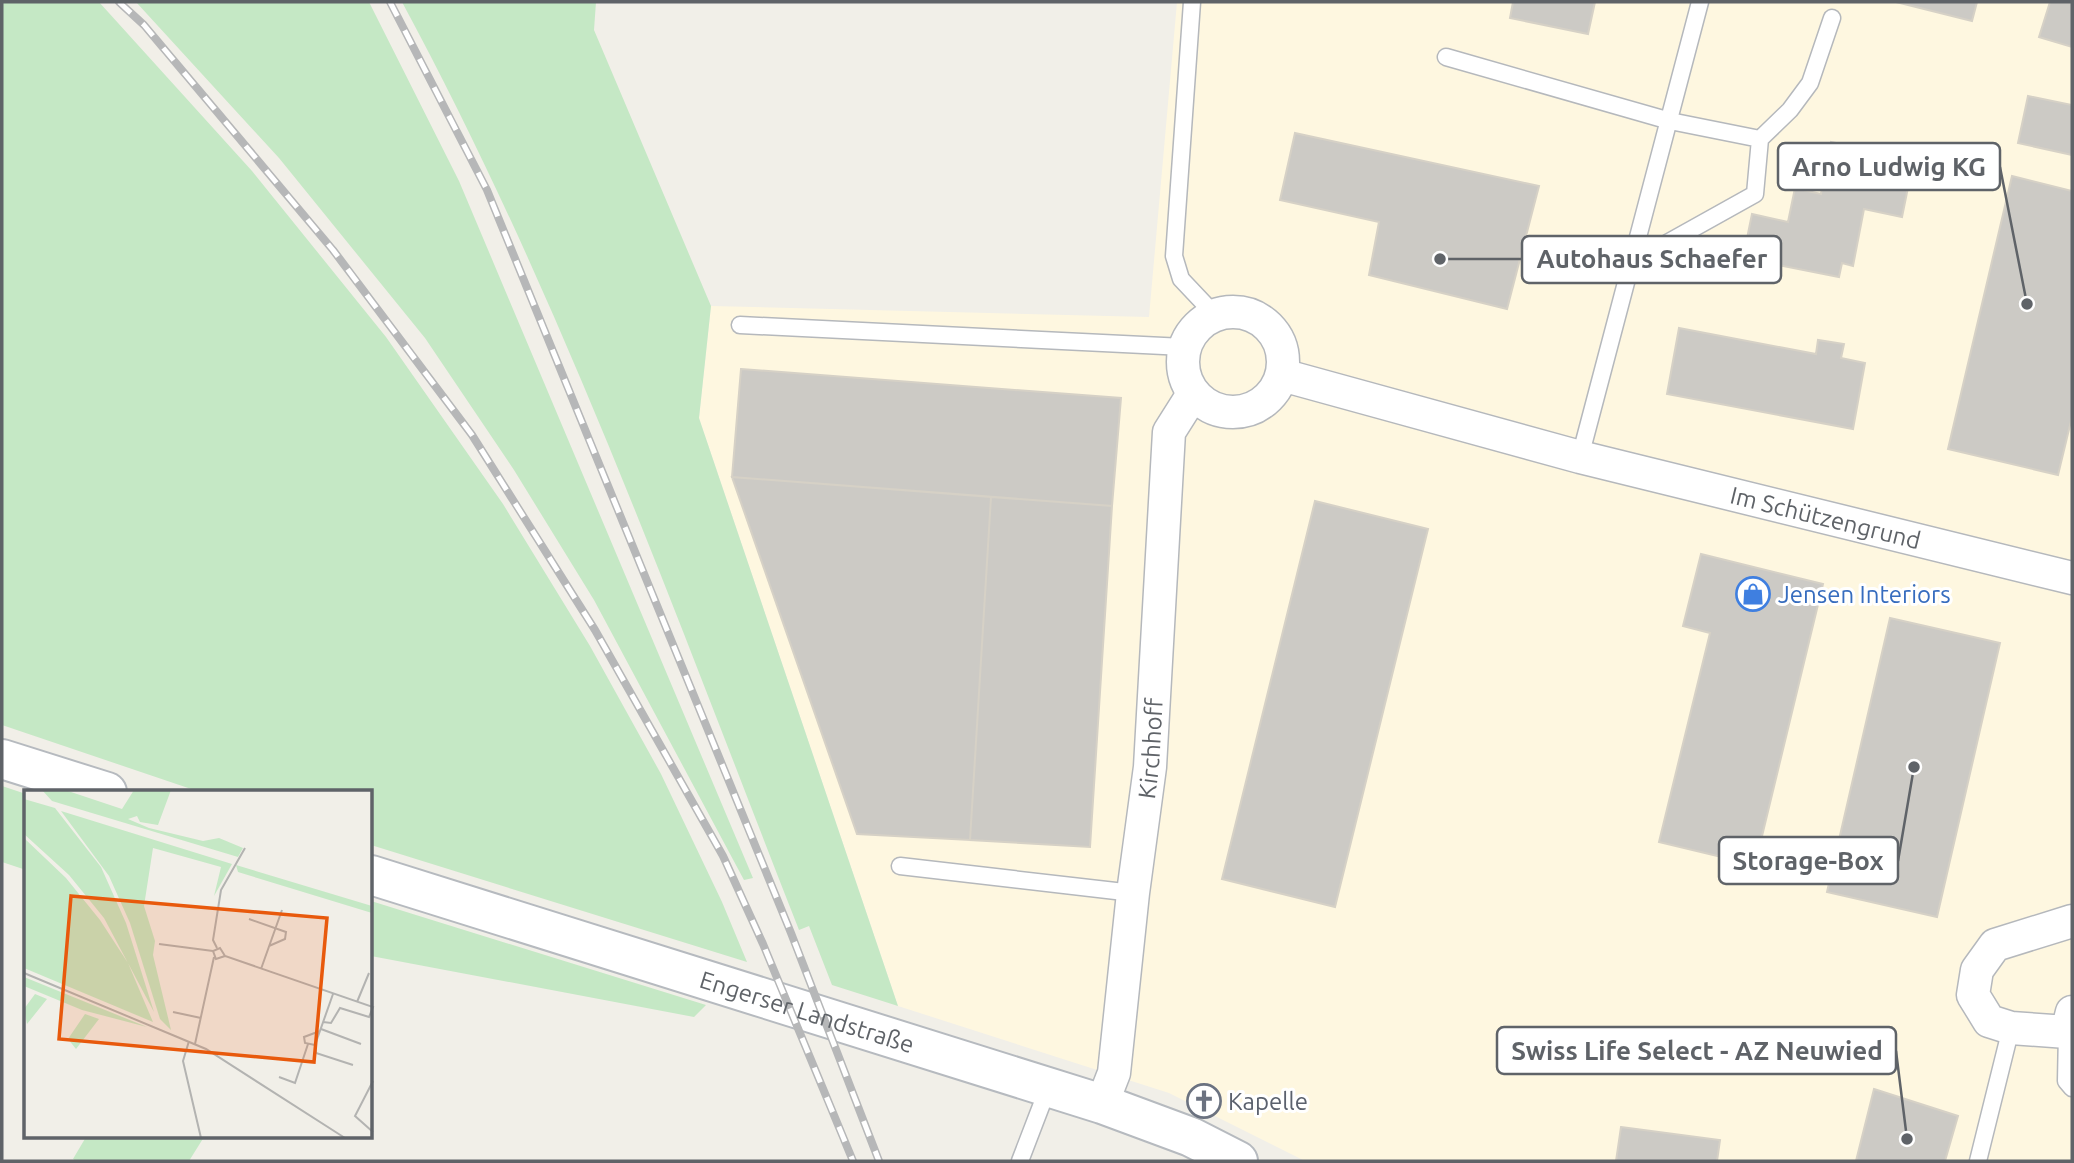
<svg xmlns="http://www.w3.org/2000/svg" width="2074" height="1163" font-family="Ubuntu,sans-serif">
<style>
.commercial{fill:#fef7e0}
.green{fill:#c5e8c5}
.building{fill:#cccac5;stroke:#d6d1c6;stroke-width:2}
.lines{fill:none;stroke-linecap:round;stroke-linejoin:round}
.service-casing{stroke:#b5b8bc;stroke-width:19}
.minor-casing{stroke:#b5b8bc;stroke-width:35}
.secondary-casing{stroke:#b6babf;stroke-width:42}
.service{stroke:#fff;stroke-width:16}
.minor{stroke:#fff;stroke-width:32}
.secondary{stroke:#fff;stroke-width:38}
.rail-casing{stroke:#b6b7b8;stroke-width:8}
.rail{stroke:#fff;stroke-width:5;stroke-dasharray:16;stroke-linecap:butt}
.labels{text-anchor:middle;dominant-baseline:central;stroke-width:6;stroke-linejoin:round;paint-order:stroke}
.street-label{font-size:24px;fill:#5f6368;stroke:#fff}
.shop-label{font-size:24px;fill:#366cbe;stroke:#fff;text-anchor:start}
.worship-label{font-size:24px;fill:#5b616d;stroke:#fff;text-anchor:start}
.inset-road{fill:none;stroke:#b3b3b1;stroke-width:2}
.view{fill:#e8590c;fill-opacity:0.15;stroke:#e8590c;stroke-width:3.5}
.inset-edge{fill:none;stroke:#5f6368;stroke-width:3.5}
.leader{fill:none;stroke:#5f6368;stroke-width:2.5}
.callout-dot{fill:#5f6368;stroke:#fff;stroke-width:2.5}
.callout{fill:#fff;stroke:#5f6368;stroke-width:2.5}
.callout-label{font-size:26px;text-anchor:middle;font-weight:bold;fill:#5f6368}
</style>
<rect width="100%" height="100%" fill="#f1efe8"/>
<path class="commercial" d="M1177,2H2072V1161H1305L1169,1093L898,1006L699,418L711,306L1149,317Z"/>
<path class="green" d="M2,2H99L252,171L386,337L503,504L590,646L661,774L722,902L747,962L371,845V792H200L2,725Z
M136,2H369L459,181L753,878L744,880L594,600L514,470L425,338L279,158Z
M402,2H596L594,30L711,306L699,418L898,1006L832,985L809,926L799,930C676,617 562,298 402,2Z
M2,786L26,794V870L2,862Z
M371,901L706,1005L694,1017L371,956Z
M86,1137H204L189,1161H76L73,1159Z"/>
<path class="building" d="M1513,2H1595L1588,34L1510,18Z
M1896,2H1977L1972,21Z
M2050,2H2072V47L2039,37Z
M2028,96L2072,105V155L2018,143Z
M1295,133L1539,186L1507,309L1369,275L1379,222L1280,200Z
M1831,142L1914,158L1902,217L1864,209L1853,266L1842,263L1839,277L1743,258L1752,214L1788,222L1795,188L1821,194Z
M2012,176L2072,191V417L2058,475L1948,449Z
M1679,328L1816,354L1818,340L1844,344L1841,358L1865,363L1853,429L1667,394Z
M741,369L1121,398L1112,506L732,477Z
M732,477L991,497L970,840L857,834Z
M991,497L1112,506L1090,847L970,840Z
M1315,501L1428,529L1335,907L1222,879Z
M1701,554L1823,584L1755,865L1659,842L1710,633L1683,626Z
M1890,618L2000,643L1937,917L1827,892Z
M1874,1089L1958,1116L1945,1161H1856Z
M1621,1127L1720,1140L1717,1161H1616Z"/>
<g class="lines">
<g class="service-casing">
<path id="service" d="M1192,2L1174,256L1181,279L1215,315
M1446,57L1670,121L1760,139L1755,194L1633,262
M1760,139L1790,110L1810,83L1832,18
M740,325L1184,347
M1580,457L1700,2
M900,866L1133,893
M2067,1032L2066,1081L2072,1088
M1020,1161L1048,1088
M1978,1161L2011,1028"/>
</g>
<g class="minor-casing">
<g id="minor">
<circle cx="1233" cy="362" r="50"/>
<path id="s1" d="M1282,375L1580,457L2072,578"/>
<path d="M2072,921L1995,945L1977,970L1973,995L1989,1021L2011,1028L2067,1032L2072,1012"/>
<path id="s2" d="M1102,1104L1114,1073L1133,893L1150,767L1169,432L1193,394"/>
</g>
</g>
<g class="secondary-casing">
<g id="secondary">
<path d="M2,759L107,792"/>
<path id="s3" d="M371,875L1102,1104L1191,1137L1238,1161"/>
</g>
</g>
<use href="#service" class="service"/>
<use href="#minor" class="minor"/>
<use href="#secondary" class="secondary"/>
<g class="rail-casing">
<path id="rail" d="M119,2L144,25L333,250L472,435L595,630L723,856L763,944L853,1161
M390,2L487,190L791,933L879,1161"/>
</g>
<use href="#rail" class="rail"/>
</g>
<defs>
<g id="shop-ring" transform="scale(1.75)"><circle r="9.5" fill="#fff" stroke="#3f7fe0" stroke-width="1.5"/><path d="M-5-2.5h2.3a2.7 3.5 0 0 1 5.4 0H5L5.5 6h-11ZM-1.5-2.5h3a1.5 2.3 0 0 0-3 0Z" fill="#3f7fe0"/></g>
<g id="church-ring" transform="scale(1.75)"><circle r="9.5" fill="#fff" stroke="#6b7280" stroke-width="1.5"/><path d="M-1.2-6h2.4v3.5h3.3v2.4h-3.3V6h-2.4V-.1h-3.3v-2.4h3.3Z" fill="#6b7280"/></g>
</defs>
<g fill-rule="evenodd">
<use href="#shop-ring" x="1753" y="594"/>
<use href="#church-ring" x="1204" y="1101"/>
</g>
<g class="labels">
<g class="street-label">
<text stroke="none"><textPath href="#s1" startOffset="562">Im Schützengrund</textPath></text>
<text stroke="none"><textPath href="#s2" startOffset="360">Kirchhoff</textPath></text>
<text stroke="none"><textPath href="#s3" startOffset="457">Engerser Landstraße</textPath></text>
</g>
<g class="shop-label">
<text x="1778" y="594">Jensen Interiors</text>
</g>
<g class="worship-label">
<text x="1228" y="1101">Kapelle</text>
</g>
</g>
<g transform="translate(24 790)">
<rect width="348" height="348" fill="#f1efe8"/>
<path d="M18,0H41L98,19L110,0H147L134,35L116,32L113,26L104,29L125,38L179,51L195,48L219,58L214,67L28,11ZM0,9L31,18L77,77L102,133L130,222L80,128L45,85L0,44ZM37,21L208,74L190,106L197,77L129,58L120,116L131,151L129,165L147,240L136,229L106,133L85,86ZM0,48L42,88L76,130L104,173L129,232L0,178ZM212,75L348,116V123L214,82ZM0,187L123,237L58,220L0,196ZM11,204L23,209L3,234L0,219ZM61,224L75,229L52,259L44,249Z" fill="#c5e8c5"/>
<path class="inset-road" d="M225,129L262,142L261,149L245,156M135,154L189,161M193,158L189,150L197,100L221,58M201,166L192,169L189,161L196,158L201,166L349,217L345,227L316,218L307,233L299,232M237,179L258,120M0,183L182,259L321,348M333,212L345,183M149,222L177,228M297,239L337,254M165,251L159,271L177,348M171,254L190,167M291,255L309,204M291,255L292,263L329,275M291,255L281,253L280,247L296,241M255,287L271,293L284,254M349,291L331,326L349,342"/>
<path class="view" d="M47,106L303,128L290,272L35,249Z"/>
<rect width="348" height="348" class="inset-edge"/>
</g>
<path class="leader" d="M2027 304L2000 167M1440 259L1522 259M1914 767L1898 861M1907 1139L1896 1051"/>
<g class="callout-dot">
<circle cx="2027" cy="304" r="7"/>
<circle cx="1440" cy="259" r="7"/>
<circle cx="1914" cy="767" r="7"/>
<circle cx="1907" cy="1139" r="7"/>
</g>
<g class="callout">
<rect x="1778" y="143" width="222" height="47" rx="7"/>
<rect x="1522" y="236" width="259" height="47" rx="7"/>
<rect x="1719" y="837" width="179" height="47" rx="7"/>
<rect x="1497" y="1027" width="399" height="47" rx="7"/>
</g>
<g class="callout-label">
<text x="1889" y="176">Arno Ludwig KG</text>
<text x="1652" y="268">Autohaus Schaefer</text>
<text x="1808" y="870">Storage-Box</text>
<text x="1697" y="1060">Swiss Life Select - AZ Neuwied</text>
</g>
<rect width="2074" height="1163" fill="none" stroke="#5f6368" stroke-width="7"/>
</svg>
